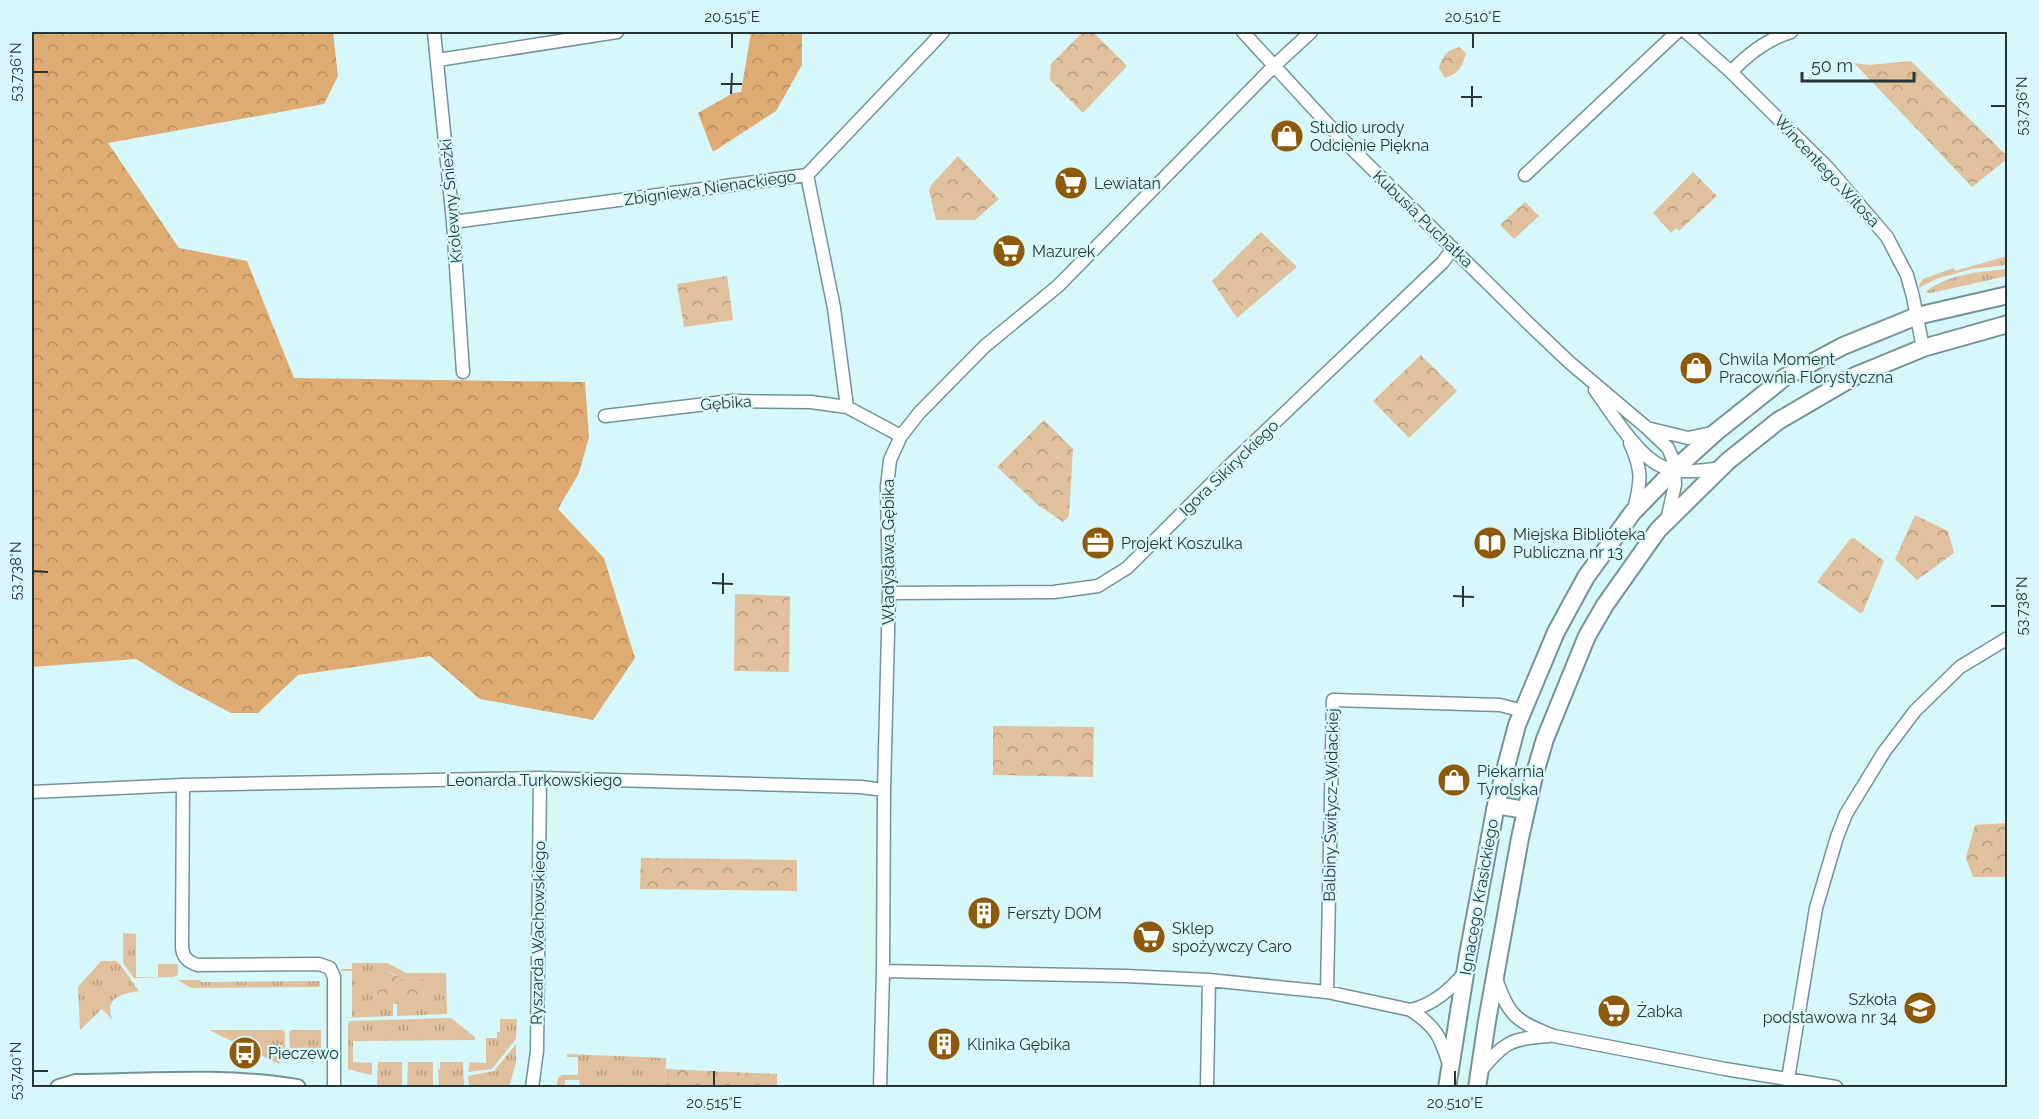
<svg xmlns="http://www.w3.org/2000/svg" width="2039" height="1119" font-family="Raleway,sans-serif">
<style>
.grass{fill:url(#grass-tufts)}
.forest{fill:url(#forest-crowns)}
.park{fill:url(#park-crowns)}
.lines{fill:none;stroke-linecap:round;stroke-linejoin:round}
.street-casing{stroke:#749396;stroke-width:15}
.secondary-casing{stroke:#749396;stroke-width:20}
.street{stroke:#fff;stroke-width:12}
.secondary{stroke:#fff;stroke-width:16}
.ticks{fill:none;stroke:#283537;stroke-width:2}
.labels{text-anchor:middle;dominant-baseline:central;stroke-width:4.5;stroke-linejoin:round;paint-order:stroke}
.poi-label{font-size:16px;fill:#283537;stroke:#d6f8fb;text-anchor:start}
.street-label{font-size:16px;fill:#283537;stroke:#d6f8fb}
.neatline{fill:none;stroke:#283537;stroke-width:2}
.ticks-label{font-size:15px;text-anchor:middle;fill:#283537}
</style>
<defs>
<pattern id="grass-tufts" width="24" height="20" patternUnits="userSpaceOnUse" patternTransform="scale(1.5)"><rect width="24" height="20" fill="#e0c09d"/><path d="M3 7l-1-3M5 7V3M7 7l1-3M15 17l-1-3M17 17v-4M19 17l1-3" fill="none" stroke="#b69d81"/></pattern>
<pattern id="forest-crowns" width="20" height="18" patternUnits="userSpaceOnUse" patternTransform="scale(1.5)"><rect width="20" height="18" fill="#deac72"/><path d="M2 6a3 3 0 1 1 6 0M12 15a3 3 0 1 1 6 0" fill="none" stroke="#b48d5e"/></pattern>
<pattern id="park-crowns" width="20" height="18" patternUnits="userSpaceOnUse" patternTransform="scale(1.5)"><rect width="20" height="18" fill="#e0c09d"/><path d="M2 6a3 3 0 1 1 6 0M12 15a3 3 0 1 1 6 0" fill="none" stroke="#b69d81"/></pattern>
</defs>
<rect width="100%" height="100%" fill="#d6f8fb"/>
<path class="grass" d="M2007,256V265L1972,269L1936,279L1919,288V285L1923,279L1954,268L1955,271Z
M2007,269V276L1931,293L1925,292C1949,274 1978,272 2007,269Z
M123,933L136,934V977H158V964H178V975L173,977L134,978L123,963Z
M101,961H117V963H119L139,991C121,994 103,998 113,1020L102,1009L80,1030L78,987Z
M352,963H387L406,973H446L447,1014L397,1016V1003L427,1002C415,990 395,969 377,969V1003H393V1016L341,1018L352,1017V971H341V969H352Z
M178,980H200L201,982L320,981V987L191,988Z
M451,1018L475,1037V1040L353,1041V1062L372,1063V1074L370,1075L348,1069V1023L350,1021Z
M500,1019H517L516,1039L492,1069L468,1072L470,1062L486,1063V1038H497V1032H500Z
M209,1030H282L285,1032V1049L279,1064Z
M292,1030H321V1048H290L289,1032Z
M516,1044V1063L509,1087H469L468,1076L494,1071Z
M567,1054L666,1058L665,1087H580L579,1080H565V1087L556,1088L558,1078L562,1075H578V1057H567Z
M378,1062H402V1087L377,1085Z
M408,1062H433V1087L407,1086Z
M440,1062H463L464,1087H439L438,1069H440Z"/>
<path class="forest" d="M32,32H333L338,76L324,104L108,143L179,248L247,261L294,378L585,382L589,437L579,473L558,509L604,558L635,658L593,720L480,699L430,656L298,675L258,713H231L178,685L136,659L32,667Z
M751,32H802V65L776,111L713,152L698,113L733,93L741,92Z"/>
<path class="park" d="M1083,32H1093L1127,66L1083,113L1050,80L1051,64Z
M1460,47L1466,54C1462,67 1458,74 1445,78L1439,68C1441,57 1448,49 1460,47Z
M1911,61L2007,156V159L1972,187L1854,63L1869,65Z
M958,156L999,199L975,220H936L929,190L932,184Z
M1693,172L1717,196L1679,231L1676,228L1671,233L1653,213Z
M1525,202L1539,216L1514,239L1500,225Z
M1261,232L1297,267L1237,318L1212,281Z
M727,276L733,320L684,327L677,284Z
M1421,355L1457,391L1409,438L1373,401Z
M1044,420L1073,449L1069,516L1063,522L1038,505L997,467Z
M1915,515L1948,531L1954,553L1917,580L1895,559Z
M1854,538L1884,561L1863,612L1860,613L1817,582L1850,539Z
M735,594L790,596L789,672L734,671Z
M993,726L1094,727L1093,777L993,775Z
M2007,823V877H1973L1966,858L1975,825Z
M641,858L797,860V891L640,889Z
M377,969H383L404,980H427V1003L377,1004Z
M666,1069L777,1074V1087H665Z"/>
<g class="lines">
<g class="street-casing">
<path id="street" d="M434,32L453,222L463,372
M1243,32L1337,134L1526,321L1569,362L1647,428L1668,448L1674,462L1675,485L1667,520
M1686,32L1731,72L1828,168L1887,237L1907,275L1913,297L1923,348
M438,60L617,32
M1731,72C1748,54 1767,39 1791,32
M807,175L834,308L847,407
M1525,175L1677,32
M453,222L807,175L943,32
M1595,390C1611,412 1637,455 1661,466C1679,474 1702,471 1721,468
M605,416L732,401L811,402L847,407L901,436
M1651,429L1688,438L1716,432
M1630,443C1643,472 1641,480 1634,510
M889,593L1054,592L1098,586L1127,568L1227,468L1443,262L1453,248
M183,785L182,946C182,957 188,962 198,965L319,964L330,968L334,977V1088
M32,792L183,785L540,778L861,787L884,790
M883,971L1126,976L1209,980L1327,992L1411,1010C1436,1027 1440,1036 1449,1064
M1496,978C1508,1016 1517,1022 1554,1036L1725,1069L1836,1087
M1327,992L1333,700L1500,705L1523,711
M1411,1010C1434,1004 1450,990 1465,972
M1479,1073C1503,1043 1511,1038 1549,1036
M1788,1079L1816,908L1837,837L1846,814L1884,752L1915,711L1960,667L2008,638
M532,1088L537,1051L540,778
M880,1088L883,971L884,790L889,593L887,486L890,460L901,436L919,413L985,346L1058,286L1274,66L1311,32
M1207,1088L1209,980"/>
</g>
<g class="secondary-casing">
<path id="secondary" d="M1496,805L1525,810
M59,1088L76,1083C149,1082 225,1076 297,1088
M1447,1088L1468,955L1496,805L1517,725L1556,632L1586,577L1633,512L1675,469L1716,432L1785,377L1843,346L1917,316L2008,295
M1477,1088L1487,1021L1520,838L1534,776L1545,739L1587,636L1605,605L1658,530L1728,461L1778,421L1855,376L1923,348L2008,324"/>
</g>
<use href="#street" class="street"/>
<use href="#secondary" class="secondary"/>
</g>
<path class="ticks" d="M732,48V33M1473,48V33M33,72H48M721,84H742M731,94L732,73M1461,97H1482M1991,106H2006M1472,107V86M33,571L48,572M712,583L733,584M723,594V573M1453,596L1474,597M1991,606H2006M1463,607V586M33,1071H48M714,1086V1071M1455,1086V1071"/>
<defs>
<g id="shop-disc" transform="scale(1.725)"><circle r="9.5" fill="#8e5a09" stroke="#d6f8fb"/><path d="M-5-2.5h2.3a2.7 3.5 0 0 1 5.4 0H5L5.5 6h-11ZM-1.5-2.5h3a1.5 2.3 0 0 0-3 0Z" fill="#fff"/></g>
<g id="supermarket-disc" transform="scale(1.725)"><circle r="9.5" fill="#8e5a09" stroke="#d6f8fb"/><path d="M-6-5.5h2.5l.6 2H6L4.5 2H-2.5L-4.4-4H-6ZM-1.5 3.2a1.3 1.3 0 1 0 .1 0ZM3 3.2a1.3 1.3 0 1 0 .1 0Z" fill="#fff"/></g>
<g id="office-disc" transform="scale(1.725)"><circle r="9.5" fill="#8e5a09" stroke="#d6f8fb"/><path d="M-6-3h4V-5.5h4V-3h4V5H-6ZM-1-4.5V-3h2v-1.5ZM-6 0V1H6V0Z" fill="#fff"/></g>
<g id="library-disc" transform="scale(1.725)"><circle r="9.5" fill="#8e5a09" stroke="#d6f8fb"/><path d="M-6-4Q-3-5.5-.7-3.5V5Q-3 3-6 4ZM6-4Q3-5.5 .7-3.5V5Q3 3 6 4Z" fill="#fff"/></g>
<g id="building-disc" transform="scale(1.725)"><circle r="9.5" fill="#8e5a09" stroke="#d6f8fb"/><path d="M-4-6H4V6H1V3H-1V6H-4ZM-2.5-4.3h1.7v1.8h-1.7ZM.8-4.3h1.7v1.8H.8ZM-2.5-1h1.7V.8h-1.7ZM.8-1h1.7V.8H.8Z" fill="#fff"/></g>
<g id="school-disc" transform="scale(1.725)"><circle r="9.5" fill="#8e5a09" stroke="#d6f8fb"/><path d="M0-5L7-2L0 1L-7-2ZM-4 1L0 2.5L4 1V4Q0 6-4 4Z" fill="#fff"/></g>
<g id="bus-disc" transform="scale(1.725)"><circle r="9.5" fill="#8e5a09" stroke="#d6f8fb"/><path d="M-5-6H5V4H4V6H2V4H-2V6H-4V4H-5ZM-3.5-4V0h7V-4ZM-3.5 1.2v1.5H-2V1.2ZM2 1.2v1.5H3.5V1.2Z" fill="#fff"/></g>
</defs>
<g fill-rule="evenodd">
<use href="#shop-disc" x="1287" y="136"/>
<use href="#supermarket-disc" x="1071" y="183"/>
<use href="#supermarket-disc" x="1009" y="251"/>
<use href="#shop-disc" x="1696" y="368"/>
<use href="#office-disc" x="1098" y="543"/>
<use href="#library-disc" x="1490" y="543"/>
<use href="#shop-disc" x="1454" y="780"/>
<use href="#building-disc" x="984" y="913"/>
<use href="#supermarket-disc" x="1149" y="937"/>
<use href="#school-disc" x="1920" y="1008"/>
<use href="#supermarket-disc" x="1614" y="1011"/>
<use href="#building-disc" x="944" y="1044"/>
<use href="#bus-disc" x="245" y="1053"/>
</g>
<g class="labels">
<g class="poi-label">
<text x="1310" y="127">Studio urody<tspan x="1310" dy="18">Odcienie Piękna</tspan></text>
<text x="1094" y="183">Lewiatan</text>
<text x="1032" y="251">Mazurek</text>
<text x="1719" y="359">Chwila Moment<tspan x="1719" dy="18">Pracownia Florystyczna</tspan></text>
<text x="1513" y="534">Miejska Biblioteka<tspan x="1513" dy="18">Publiczna nr 13</tspan></text>
<text x="1121" y="543">Projekt Koszulka</text>
<text x="1477" y="771">Piekarnia<tspan x="1477" dy="18">Tyrolska</tspan></text>
<text x="1007" y="913">Ferszty DOM</text>
<text x="1172" y="928">Sklep<tspan x="1172" dy="18">spożywczy Caro</tspan></text>
<text x="1897" y="999" text-anchor="end">Szkoła<tspan x="1897" dy="18">podstawowa nr 34</tspan></text>
<text x="1637" y="1011">Żabka</text>
<text x="967" y="1044">Klinika Gębika</text>
<text x="268" y="1053">Pieczewo</text>
</g>
<g class="street-label">
<text transform="translate(1827 171) rotate(47)">Wincentego Witosa</text>
<text transform="translate(710 188) rotate(-8)">Zbigniewa Nienackiego</text>
<text transform="translate(451 201) rotate(-95)">Królewny Śnieżki</text>
<text transform="translate(1423 219) rotate(44)">Kubusia Puchatka</text>
<text transform="translate(726 403) rotate(-4)">Gębika</text>
<text transform="translate(1229 468) rotate(-44)">Igora Sikiryckiego</text>
<text transform="translate(888 552) rotate(-90)">Władysława Gębika</text>
<text x="534" y="780">Leonarda Turkowskiego</text>
<text transform="translate(1331 805) rotate(-89)">Balbiny Świtycz-Widackiej</text>
<text transform="translate(1479 897) rotate(-80)">Ignacego Krasickiego</text>
<text transform="translate(538 933) rotate(-89)">Ryszarda Wachowskiego</text>
</g>
</g>
<rect width="2039" height="1119" fill="none" stroke="#d6f8fb" stroke-width="66"/>
<path d="M1802 72v9h112v-9" fill="none" stroke="#283537" stroke-width="3"/>
<text x="1811" y="72" font-size="18" fill="#283537" stroke="#d6f8fb" stroke-width="4.5" paint-order="stroke">50 m</text>
<rect x="33" y="33" width="1973" height="1053" class="neatline"/>
<g class="ticks-label">
<text x="732" y="22">20.515°E</text>
<text x="1473" y="22">20.510°E</text>
<text transform="translate(16 72) rotate(-90)" y="5">53.736°N</text>
<text transform="translate(2022 106) rotate(-90)" y="5">53.736°N</text>
<text transform="translate(16 571) rotate(-90)" y="5">53.738°N</text>
<text transform="translate(2022 606) rotate(-90)" y="5">53.738°N</text>
<text transform="translate(16 1071) rotate(-90)" y="5">53.740°N</text>
<text x="714" y="1108">20.515°E</text>
<text x="1455" y="1108">20.510°E</text>
</g>
</svg>
